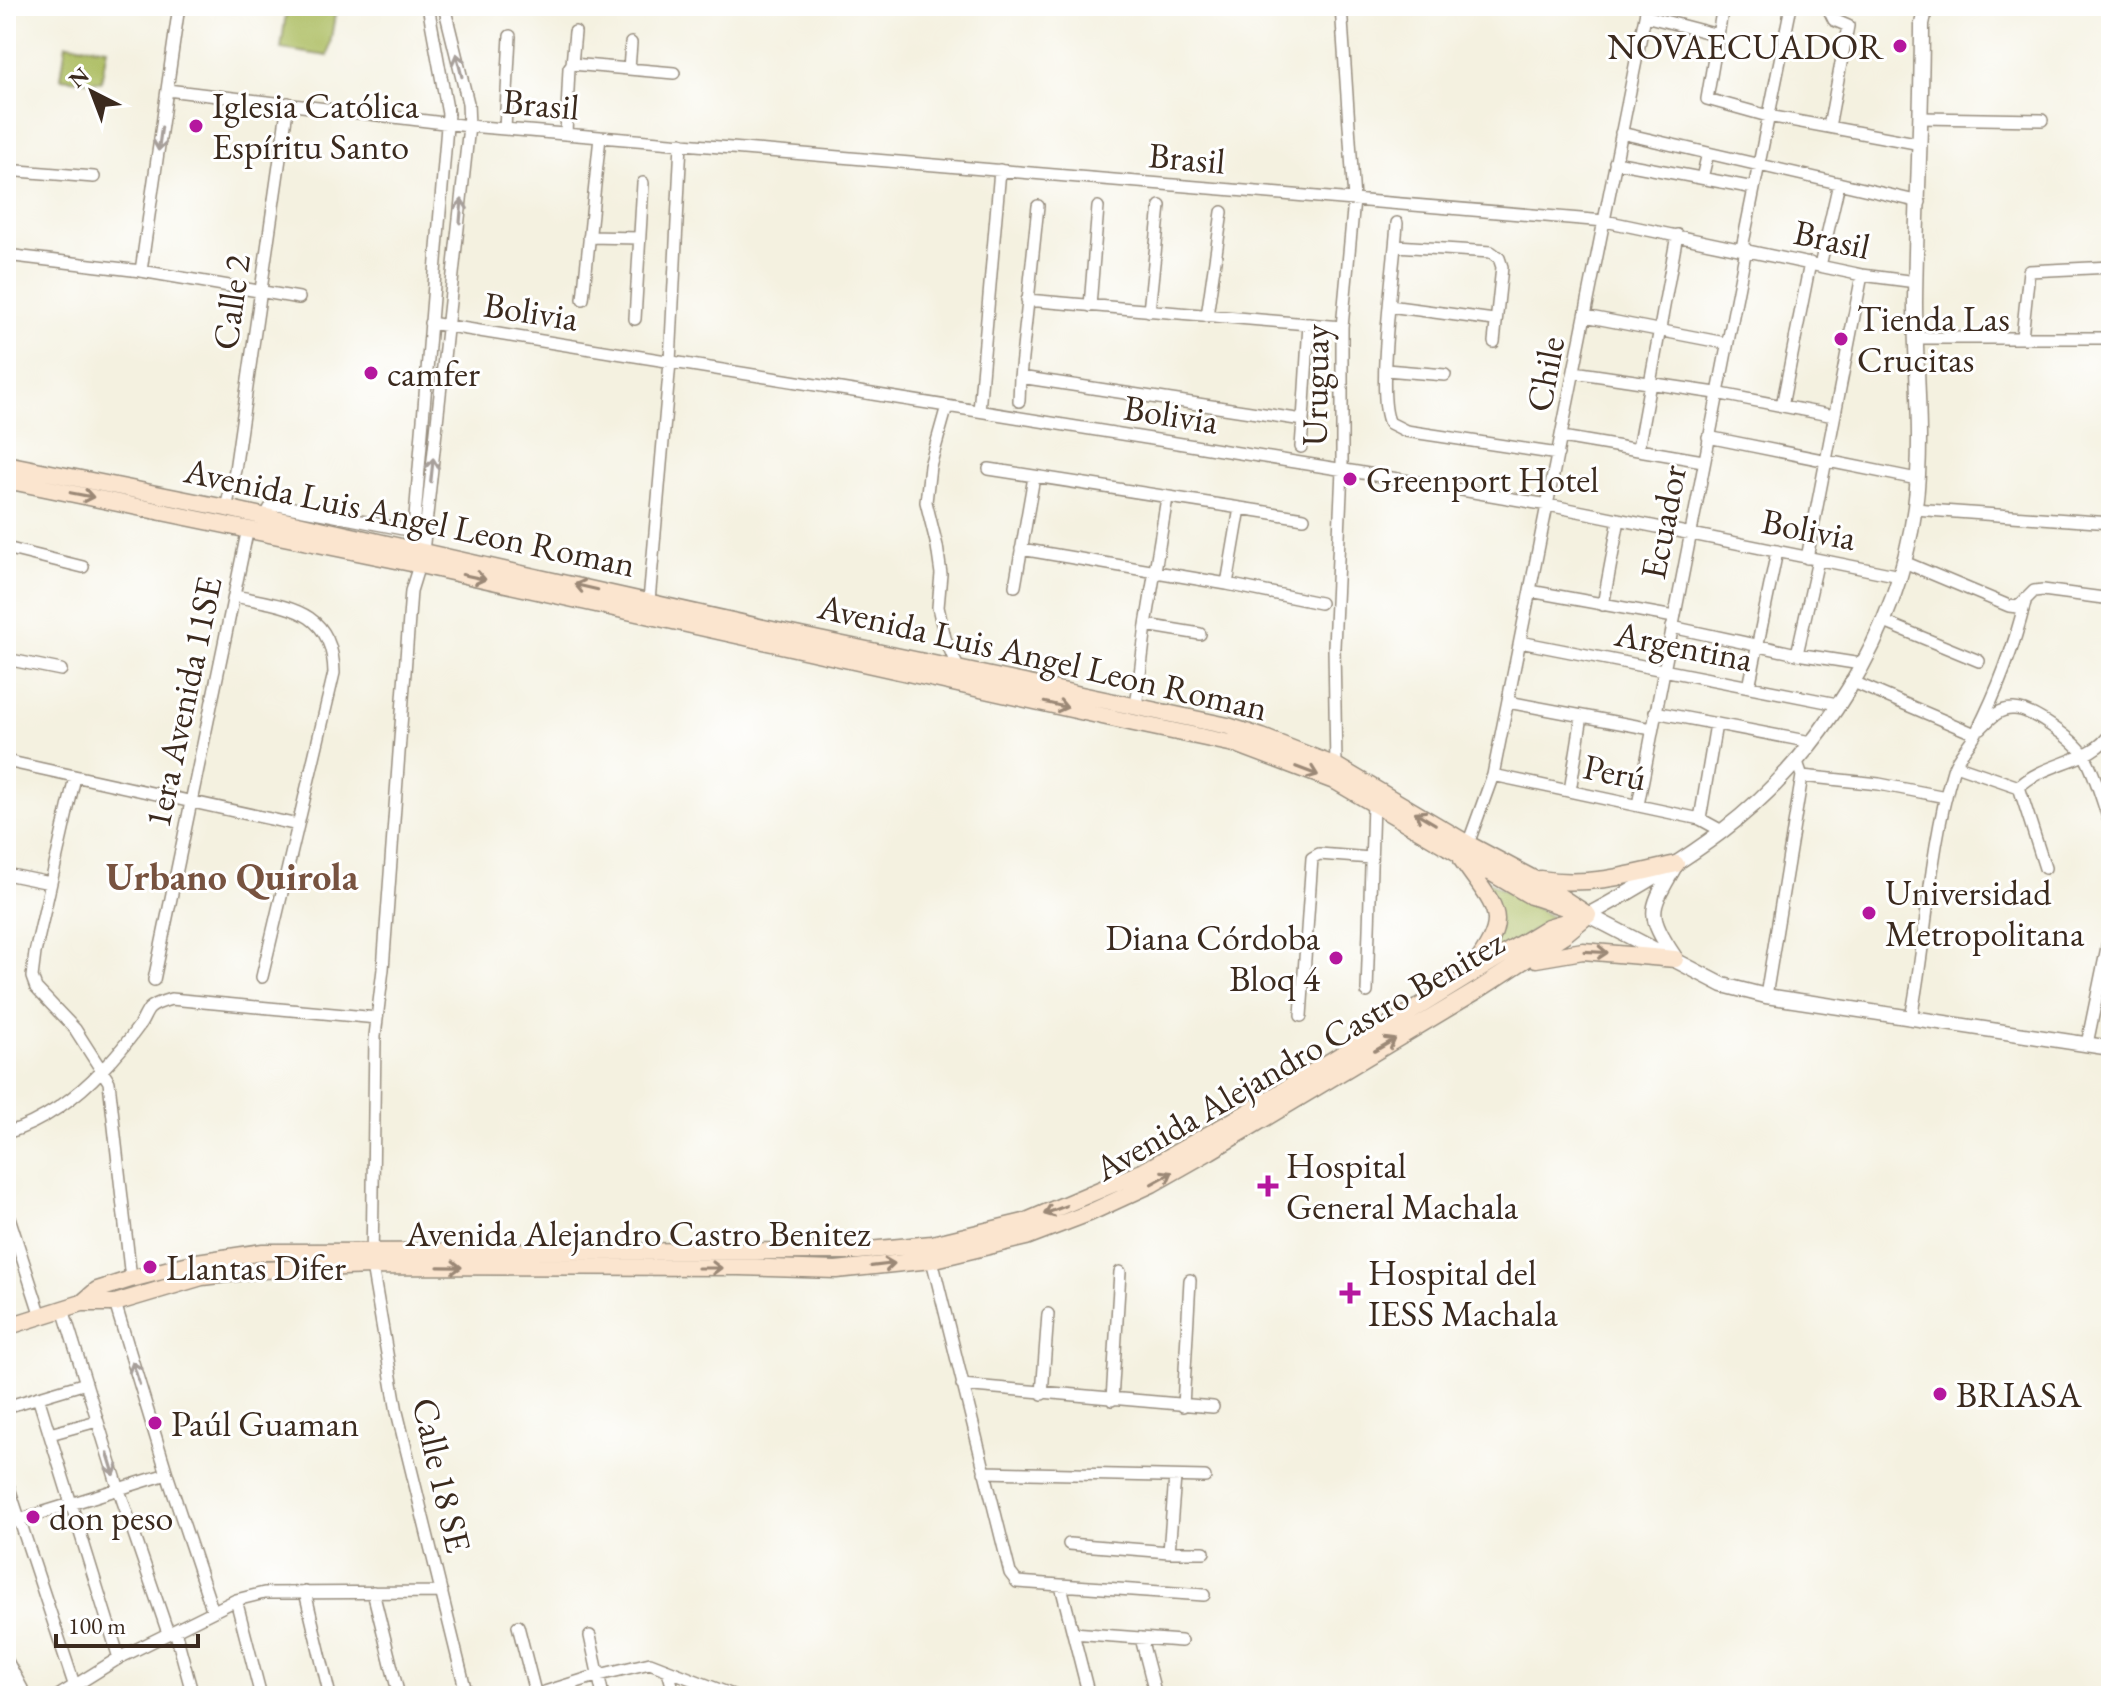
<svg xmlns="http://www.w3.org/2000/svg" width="2117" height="1702" font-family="'EB Garamond',serif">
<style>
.green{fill:#abbc5e;stroke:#73733e;stroke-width:2}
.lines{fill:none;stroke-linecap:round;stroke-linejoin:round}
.minor-casing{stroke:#988e7f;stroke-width:14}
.tertiary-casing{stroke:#988e7f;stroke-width:17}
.secondary-casing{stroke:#988e7f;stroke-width:19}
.minor{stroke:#fff;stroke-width:11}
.tertiary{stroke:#fff;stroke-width:14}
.secondary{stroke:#fbe5cf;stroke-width:16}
.oneway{stroke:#a79f9a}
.oneway2{stroke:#9b8876}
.poi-dot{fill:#b5179e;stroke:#fff;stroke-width:3}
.labels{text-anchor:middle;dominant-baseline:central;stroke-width:6;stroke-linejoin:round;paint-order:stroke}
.poi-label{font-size:36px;fill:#3b2a1e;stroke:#fff;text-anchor:start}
.street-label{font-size:36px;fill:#3b2a1e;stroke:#fff}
.neighbourhood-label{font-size:38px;font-weight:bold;fill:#785340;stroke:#fff}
</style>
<rect width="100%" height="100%" fill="#fff"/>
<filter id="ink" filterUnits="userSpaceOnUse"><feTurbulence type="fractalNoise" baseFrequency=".0125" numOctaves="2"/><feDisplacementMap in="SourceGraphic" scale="16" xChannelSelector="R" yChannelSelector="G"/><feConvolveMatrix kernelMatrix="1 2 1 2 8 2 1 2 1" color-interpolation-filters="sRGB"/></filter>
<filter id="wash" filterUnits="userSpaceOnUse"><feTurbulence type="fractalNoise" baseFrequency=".006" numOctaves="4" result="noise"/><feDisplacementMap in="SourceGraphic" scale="32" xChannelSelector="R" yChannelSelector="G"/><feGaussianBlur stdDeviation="1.8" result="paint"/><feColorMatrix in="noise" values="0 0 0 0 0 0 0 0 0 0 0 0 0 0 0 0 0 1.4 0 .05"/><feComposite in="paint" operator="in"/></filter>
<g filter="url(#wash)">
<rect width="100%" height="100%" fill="#f4f1e0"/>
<path class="green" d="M287,6L336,9L328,56L281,49Z
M66,44L107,48L101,82L61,78Z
M1482,878L1554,918L1487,960L1495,943Z"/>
</g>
<g filter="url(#ink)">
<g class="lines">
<g class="minor-casing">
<path id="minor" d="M444,6L468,103L469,126L423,552L411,591L383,969L375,1036L372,1266L397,1412L467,1696
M1723,6L1707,99L1768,116L1921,144
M1827,6L1834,20L1848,26L1829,127
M1645,16L1718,35
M572,64L575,32
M629,69L631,43
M167,90L469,126L1605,221L1862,275L1916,282
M1921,118L2042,120
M505,129L510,36
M1621,133L1920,202
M566,134L569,68L572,64L674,73
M1615,162L1754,188
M6,170L94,177
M1702,178L1708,153
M1038,206L1020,377L1303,420L1309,324
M1397,223C1395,261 1375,397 1390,423L1406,431L1558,454
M589,237L639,238
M1396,246L1491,252L1499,258L1502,267L1494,342
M1742,248L1791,6
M6,255L141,271L299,298
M1820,266L1839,183
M141,271L179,6
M583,299L600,137
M1027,300L1342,327
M1090,306L1098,207
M1389,306L1494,320
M1149,311L1160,206
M1207,316L1222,212
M1585,316L1725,343
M635,319L643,183
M430,323L1357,472L1548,505L1900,576
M2022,337L2029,271L2111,267
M1918,338H2111
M1386,370L1445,375
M1574,372L1716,393L1834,416
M1019,401L1020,377
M947,406L930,466L926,502L937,546L941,574L938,607L945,638L958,668
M1782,406L1810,263
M979,411L1000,170
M1562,437L1703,461
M1708,437L1917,479
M1301,447L1303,420
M1638,449L1677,235
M989,469L1304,518
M226,508L235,470L288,103
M1914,509L2111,523
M265,517L270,508L278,505L413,531
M6,548L83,567
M1021,549L1227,584L1320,603
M412,554L448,114L428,6
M1807,558L1862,275
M1904,562L2009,606L2018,607L2034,591L2043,590L2111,599
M1227,584L1240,508
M1015,586L1034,477
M1530,591L1674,617
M235,596C286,607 333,608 334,673L262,977
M649,601L670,362L681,143
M1603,605L1619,520
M1882,621L1979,661
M1146,625L1200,634
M1672,627L1797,654L1861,664
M1520,642L1837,704
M1797,654L1818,560
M6,659L61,670
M1851,681L1975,734
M1749,687L1777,551
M1508,702L1652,729
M1136,707L1146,625L1167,498
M1655,712L1811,742
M1981,728C1990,719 1998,709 2012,709C2030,707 2074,740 2084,755C2095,772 2104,807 2111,826
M6,761L298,825
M1955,765L2019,787L2045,868
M1336,766L1334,647L1342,470V327L1354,200L1341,6
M1493,775L1700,819L1722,831
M1802,776L1879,784L1946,797
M75,777L35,953L32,977L36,988L75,1029L109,1082L131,1279
M2019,787C2043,762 2095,762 2111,732
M1570,791L1582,716
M1638,805L1746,249
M1700,819L1716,724
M1468,844L1493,775L1647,6
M6,874L50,883
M154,980L248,528
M1367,992L1373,804
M1766,996L1802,776L1796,759
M1301,1016L1312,858L1319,854L1371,858
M1911,1018C1927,936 1929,850 1953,770C1957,756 1969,746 1976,733C1997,692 2014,647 2025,602
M2087,1044L2111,928
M6,1133C42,1123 78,1096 103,1069C116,1056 129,1040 139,1026C143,1021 145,1014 149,1009C154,1004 164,1001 171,999L377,1018
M6,1208L41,1316
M931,1256L1010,1573L1017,1582L1204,1595
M115,1303L167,1474L212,1609
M63,1309L119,1490L168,1633
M962,1385L1213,1407
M1042,1394L1048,1314
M38,1397L119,1658
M1112,1400L1120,1272
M1183,1406L1190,1280
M6,1407L86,1383
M50,1434L97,1421
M984,1472L1205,1477
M6,1479L74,1684
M6,1524L167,1474
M1069,1544L1169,1552H1204
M1169,1552L1175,1477
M1061,1586L1089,1696
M305,1592L330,1696
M373,1592L399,1696
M236,1600L261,1696
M518,1626L536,1696
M175,1630L193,1696
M1073,1633L1181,1641
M590,1636L603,1696
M1141,1638L1156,1696
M6,1659L26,1696
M668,1671L675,1696
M58,1696L119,1658L236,1600L264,1593L442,1592
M532,1696L599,1675L650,1663L735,1696"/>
</g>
<g class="tertiary-casing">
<path id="tertiary" d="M1588,915C1634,890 1679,864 1721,832C1821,756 1898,633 1915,507C1924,439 1915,371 1915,302C1916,209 1922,117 1922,24L1926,6
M1588,915L1723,985L1766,996L2111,1048
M1674,956C1644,911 1651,909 1676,864"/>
</g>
<g class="secondary-casing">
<path id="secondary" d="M6,464L226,508L786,633L1228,726L1262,737L1336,766L1468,844L1530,877L1588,915
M6,480L411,563L1134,723L1239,745L1337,782L1531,896L1564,907
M1462,860C1498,912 1512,915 1471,971
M1540,879C1586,887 1631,875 1676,864
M1536,959L1583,951L1675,959
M82,1303L97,1290L131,1279L197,1262L263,1252L858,1251L932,1244L1024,1222L1144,1171L1245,1114L1548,927L1579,918
M6,1327L82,1303H115L202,1277L261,1270L372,1266L740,1267L836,1270L931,1260L1026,1237L1089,1213L1152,1184L1210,1151L1478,990L1565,934L1588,915"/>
</g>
<use href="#minor" class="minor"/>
<use href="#tertiary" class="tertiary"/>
<use href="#secondary" class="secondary"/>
</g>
<defs><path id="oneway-shaft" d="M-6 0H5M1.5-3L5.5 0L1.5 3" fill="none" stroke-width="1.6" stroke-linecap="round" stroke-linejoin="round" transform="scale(2)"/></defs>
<g class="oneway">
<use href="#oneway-shaft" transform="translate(459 65) rotate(-104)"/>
<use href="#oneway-shaft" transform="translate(160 139) rotate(98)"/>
<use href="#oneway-shaft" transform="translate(461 211) rotate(-85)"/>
<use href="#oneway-shaft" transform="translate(432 470) rotate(-84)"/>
<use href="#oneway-shaft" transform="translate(136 1373) rotate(-107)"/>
<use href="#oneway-shaft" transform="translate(111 1464) rotate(73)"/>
</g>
<g class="oneway2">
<use href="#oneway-shaft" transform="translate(82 495) rotate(11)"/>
<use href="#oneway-shaft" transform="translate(474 577) rotate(12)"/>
<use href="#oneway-shaft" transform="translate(586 587) rotate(-167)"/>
<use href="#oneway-shaft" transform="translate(1056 705) rotate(13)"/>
<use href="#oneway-shaft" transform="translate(1307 771) rotate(21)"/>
<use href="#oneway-shaft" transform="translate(1425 818) rotate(-149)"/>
<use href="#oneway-shaft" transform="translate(1596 952) rotate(3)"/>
<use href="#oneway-shaft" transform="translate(1385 1045) rotate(-30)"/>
<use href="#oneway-shaft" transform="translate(1162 1178) rotate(-29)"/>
<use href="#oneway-shaft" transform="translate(1055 1210) rotate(159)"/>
<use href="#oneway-shaft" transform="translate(883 1265) rotate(-7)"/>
<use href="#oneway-shaft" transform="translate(450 1267) rotate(1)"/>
<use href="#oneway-shaft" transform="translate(710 1268)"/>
</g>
</g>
<g class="poi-dot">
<circle cx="1900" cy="46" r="8"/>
<circle cx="196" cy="126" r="8"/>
<circle cx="1841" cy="339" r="8"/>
<circle cx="371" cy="373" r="8"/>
<circle cx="1350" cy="479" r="8"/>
<circle cx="1869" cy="913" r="8"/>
<circle cx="1336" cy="958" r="8"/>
<path d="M1264 1174h8v8h8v8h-8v8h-8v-8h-8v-8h8z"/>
<circle cx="150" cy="1267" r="8"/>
<path d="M1346 1281h8v8h8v8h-8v8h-8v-8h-8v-8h8z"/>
<circle cx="1940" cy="1394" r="8"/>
<circle cx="155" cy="1423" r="8"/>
<circle cx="33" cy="1517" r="8"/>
</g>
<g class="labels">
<g class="poi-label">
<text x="1884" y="46" text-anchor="end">NOVAECUADOR</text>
<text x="212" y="105">Iglesia Católica<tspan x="212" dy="41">Espíritu Santo</tspan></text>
<text x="1857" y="318">Tienda Las<tspan x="1857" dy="41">Crucitas</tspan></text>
<text x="387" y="373">camfer</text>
<text x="1366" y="479">Greenport Hotel</text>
<text x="1885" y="892">Universidad<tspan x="1885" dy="41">Metropolitana</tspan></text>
<text x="1320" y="937" text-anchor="end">Diana Córdoba<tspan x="1320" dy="41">Bloq 4</tspan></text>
<text x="1286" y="1165">Hospital<tspan x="1286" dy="41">General Machala</tspan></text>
<text x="166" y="1267">Llantas Difer</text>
<text x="1368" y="1272">Hospital del<tspan x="1368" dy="41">IESS Machala</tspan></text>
<text x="1956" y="1394">BRIASA</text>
<text x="171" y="1423">Paúl Guaman</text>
<text x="49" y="1517">don peso</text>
</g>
<g class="street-label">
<text transform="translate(541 104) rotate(5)">Brasil</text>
<text transform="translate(1187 158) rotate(5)">Brasil</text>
<text transform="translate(1832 239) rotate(12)">Brasil</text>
<text transform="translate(231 302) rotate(-82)">Calle 2</text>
<text transform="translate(531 311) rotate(9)">Bolivia</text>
<text transform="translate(1545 374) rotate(-79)">Chile</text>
<text transform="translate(1315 385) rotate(-89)">Uruguay</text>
<text transform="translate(1171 414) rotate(9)">Bolivia</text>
<text transform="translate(410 517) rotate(12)">Avenida Luis Angel Leon Roman</text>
<text transform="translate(1663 522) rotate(-79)">Ecuador</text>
<text transform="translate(1809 529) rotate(11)">Bolivia</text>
<text transform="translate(1684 646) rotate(11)">Argentina</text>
<text transform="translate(1043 657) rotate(13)">Avenida Luis Angel Leon Roman</text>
<text transform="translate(183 702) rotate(-78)">1era Avenida 11SE</text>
<text transform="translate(1615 772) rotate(12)">Perú</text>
<text transform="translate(1299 1055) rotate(-30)">Avenida Alejandro Castro Benitez</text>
<text x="638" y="1233">Avenida Alejandro Castro Benitez</text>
<text transform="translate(442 1475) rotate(77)">Calle 18 SE</text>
</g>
<g class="neighbourhood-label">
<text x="232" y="876">Urbano Quirola</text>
</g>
</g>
<rect width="2117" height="1702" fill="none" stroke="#fff" stroke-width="32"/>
<g transform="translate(92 92) rotate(318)" stroke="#ffffff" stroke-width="6" paint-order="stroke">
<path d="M0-6L14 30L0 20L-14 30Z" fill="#3b2a1e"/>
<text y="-12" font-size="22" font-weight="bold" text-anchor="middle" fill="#3b2a1e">N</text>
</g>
<path d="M56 1634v12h142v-12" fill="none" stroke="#3b2a1e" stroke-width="4"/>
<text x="68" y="1634" font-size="24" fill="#3b2a1e" stroke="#ffffff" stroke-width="6" paint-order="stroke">100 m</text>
</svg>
